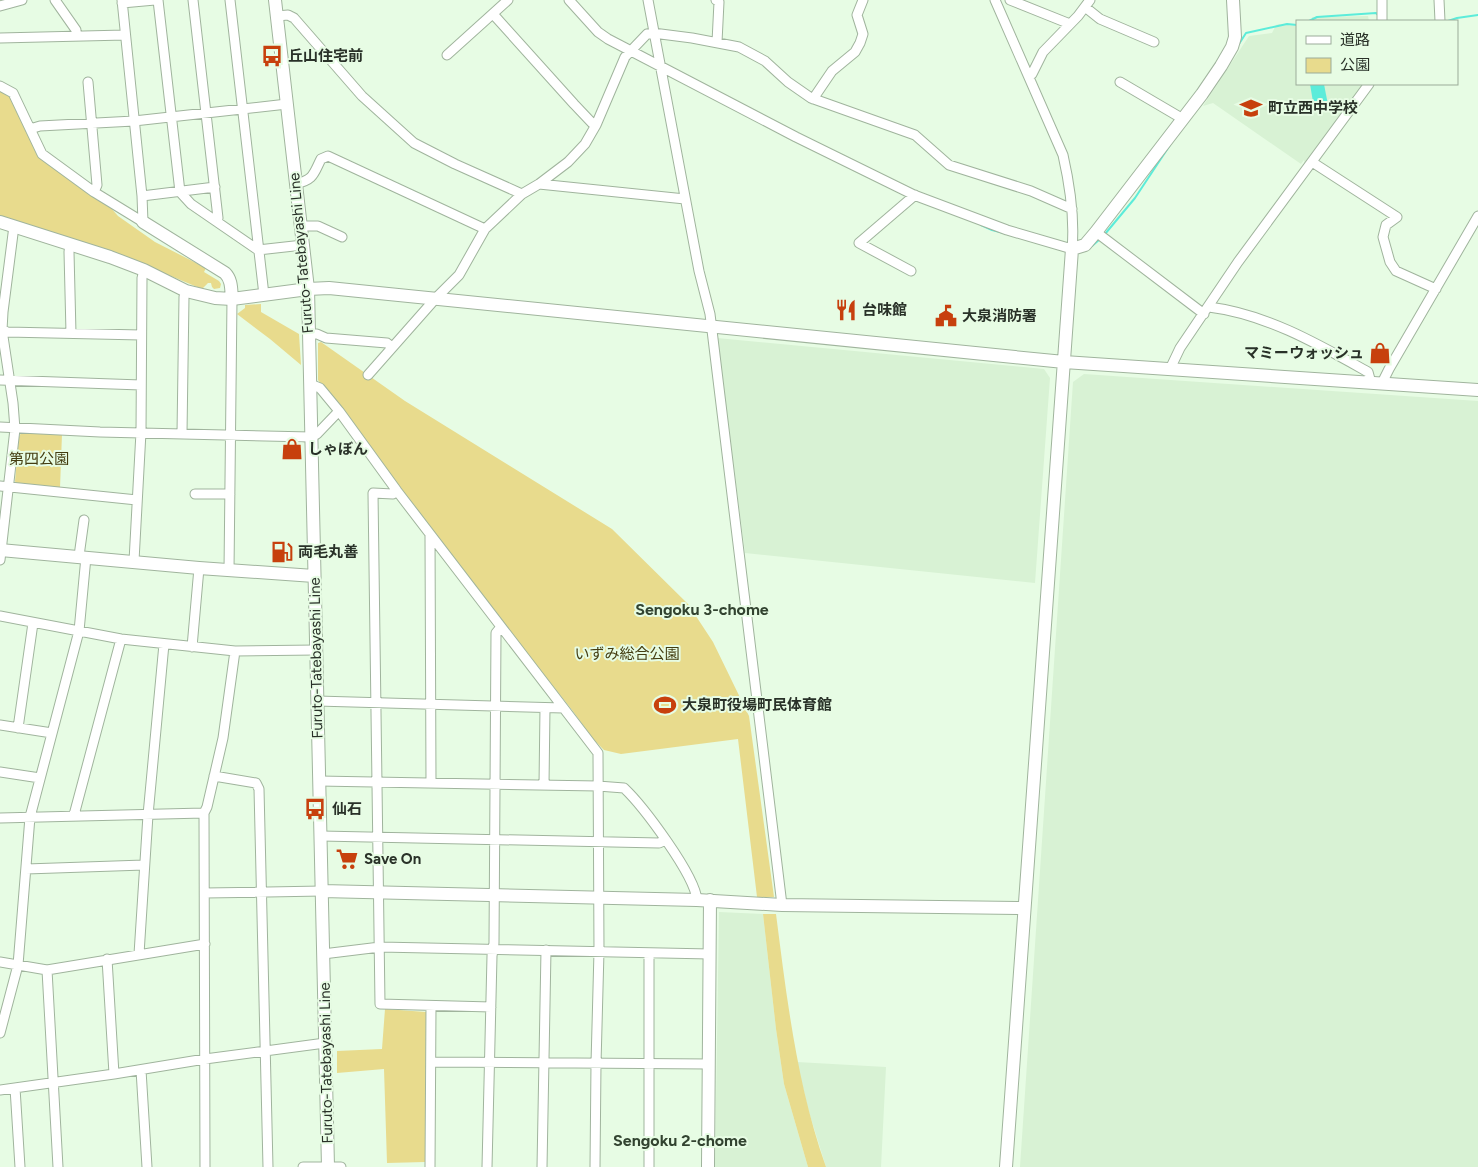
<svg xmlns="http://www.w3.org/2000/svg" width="1478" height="1167" font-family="Figtree,'Noto Sans JP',sans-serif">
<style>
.built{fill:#d8f2d4}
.green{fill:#e8db8d}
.water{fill:#5cecda}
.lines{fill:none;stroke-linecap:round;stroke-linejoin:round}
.stream{stroke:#5cecda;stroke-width:2}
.street-casing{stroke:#a0b49d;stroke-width:11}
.secondary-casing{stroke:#a0b49d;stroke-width:14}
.street{stroke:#fff;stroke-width:9}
.secondary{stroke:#fff;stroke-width:12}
.labels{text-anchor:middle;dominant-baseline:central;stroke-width:4;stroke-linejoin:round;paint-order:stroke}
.poi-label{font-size:15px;font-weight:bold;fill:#293128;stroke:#e7fce4;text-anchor:start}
.street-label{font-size:15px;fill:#293128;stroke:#e7fce4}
.park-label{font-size:15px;fill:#443d11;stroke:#e7fce4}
.neighbourhood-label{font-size:16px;font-weight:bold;fill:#324330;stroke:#e7fce4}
</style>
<rect width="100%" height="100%" fill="#e7fce4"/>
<path class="built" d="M1368,16L1369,21H1312V17Z
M1279,24L1297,26V84H1366L1305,166L1304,160L1301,164L1213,103L1203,106L1249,36L1272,33L1276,25Z
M717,338L1044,369L1050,378L1035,583L745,553Z
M1084,374L1478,401V1167H1020L1073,382Z
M719,912L763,914L776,1029L784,1084L808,1167H715Z
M797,1062L886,1067L881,1167H826L808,1109Z"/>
<path class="green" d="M0,89L11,97L41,158L139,225L111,208L118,216L155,242L206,268L204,272L219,281L221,284L220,288L214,289L212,287L211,283H208L202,289L106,249L0,218Z
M261,304V312L299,334L301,365L270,339L237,314L245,308V305Z
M321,342L405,401L612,529L688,604L713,642L749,716L774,897H757L738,739L621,754L604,750L593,739L572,710L404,498L341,409L318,380V343Z
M21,433L62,434L60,488L16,484L15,481L19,437Z
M763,914H776C787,1000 797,1085 826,1167H808L784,1084L776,1029Z
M385,1009L426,1012L425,1162L387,1163L384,1069L337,1073V1051L382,1049Z"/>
<path class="water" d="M1310,84H1324L1328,105L1314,108Z"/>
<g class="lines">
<path class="stream" d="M1309,21L1317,17L1376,13L1378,15
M1448,21L1457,18L1478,15
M1239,44L1246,33L1287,24L1297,25
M981,225L992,230L1004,233
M1105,234L1135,198L1170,145
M1092,246L1100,239"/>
<g class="street-casing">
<path id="street" d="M55,0L76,30V36
M158,0L180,192L191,204L258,250L303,245
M193,0L218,218L217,222
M230,0L264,295
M569,0L598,32L608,39L796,137L914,195L1007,230L1072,249C1075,217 1070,186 1063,155L995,0
M648,0L699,271L710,314L782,905
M716,0L719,2L717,42
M1010,0L1070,24
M1382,0V21
M1439,0L1440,21
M122,3L155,0
M0,6L22,0
M1085,7L1100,19L1154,42
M493,14L574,104L592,123L596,125
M277,16L288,15L294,18L362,96L414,143L455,164L522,194
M0,38L125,35
M447,55L508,0
M1029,76L1032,74L1043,52L1078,16L1090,0
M88,82L97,185L94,192
M1120,82L1183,119
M0,86L13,93L42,154L94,192L143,222L142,196L122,0
M813,99L832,71L855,52L860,43L863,34L857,15L863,0
M30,129L40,126L134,121L287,104
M1312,162L1397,217L1386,225L1383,237L1390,262L1396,271L1436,289
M296,184C314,179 313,175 321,159L328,156L485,229
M539,184L685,199
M142,196L215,187
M301,226H318L342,237
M1096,232L1204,314
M70,244L69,252L71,333
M911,271L859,243L915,195
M1209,307C1266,314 1318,344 1368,372L1371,383
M0,328L7,332L141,335
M309,334H317L326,338L387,343L392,347
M1170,369L1180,348L1238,262L1369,84
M368,375L436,298L459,275L485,229L522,194L539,184L568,162L585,144L596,125L625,57L647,34L653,33L692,38L739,47L765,61L788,82L811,98L915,135L949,165L1031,191L1072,209
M0,380L141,385
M1382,383L1389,369L1478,216
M310,384L320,388L339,411L397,491L598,753L599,951L596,1064L595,1167
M0,427L100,432L311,437L317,434L339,411
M182,433L184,297L186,291
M0,486L137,500
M397,491L393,494L373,493L380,1004L491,1007
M195,494H230
M430,535L431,783
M79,556L84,520
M0,560L15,429L13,403L2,330L3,312L14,226
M134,561L141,432L142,278L144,270
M229,571L232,299
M0,616L121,639L235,651L316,650
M192,647L199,568
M317,701L563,708
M0,725L52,733
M18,728L33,623
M0,772L40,778
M214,776L256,783L259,789L268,1167
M319,781L598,786L624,788C643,806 695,875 697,900
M544,785L545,708
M74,815L121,639
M0,818L204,813
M321,836L659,843L666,840
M26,869L144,865
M205,893L322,891
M139,954L148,815L164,644
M323,954L380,947L710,954
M107,959L114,1074
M0,962L47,970L205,944
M47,970L58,1167
M0,1033L18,965L30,817L79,631L86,557
M431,1062L709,1064
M141,1070L147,1167
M15,1088L20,1167
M0,1090L114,1074L205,1059L325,1043
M205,1167L204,813L207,807L223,738L235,651
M303,1167H341
M430,1167L431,1006
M487,1167L492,956L494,943L496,633L501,627
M542,1167L546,950
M649,1167V953"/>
</g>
<g class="secondary-casing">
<path id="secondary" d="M275,0L308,289L328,1167
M0,222L110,257L144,270L186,291L215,298L232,299L308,289L329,288L1064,362L1478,390
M143,222L225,273C232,280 231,289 232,299
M0,550L199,568L314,576
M322,891L697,900L782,905L1024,908
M708,1167L710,900
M1006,1167L1072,249L1085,245L1096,232L1202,94L1221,66L1232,47L1235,37L1233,0"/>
</g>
<use href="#street" class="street"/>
<use href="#secondary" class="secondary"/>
</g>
<defs>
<g id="bus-bare" transform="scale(1.725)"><path d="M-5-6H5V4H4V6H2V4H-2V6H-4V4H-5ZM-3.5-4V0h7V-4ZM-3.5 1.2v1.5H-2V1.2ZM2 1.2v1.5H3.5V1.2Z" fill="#c7400d" stroke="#e7fce4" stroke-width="2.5" paint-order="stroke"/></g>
<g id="school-bare" transform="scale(1.725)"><path d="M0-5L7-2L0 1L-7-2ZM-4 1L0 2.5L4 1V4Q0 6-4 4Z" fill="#c7400d" stroke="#e7fce4" stroke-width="2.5" paint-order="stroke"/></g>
<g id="restaurant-bare" transform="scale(1.725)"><path d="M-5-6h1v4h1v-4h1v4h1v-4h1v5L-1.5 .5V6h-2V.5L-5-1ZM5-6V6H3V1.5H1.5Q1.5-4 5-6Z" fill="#c7400d" stroke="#e7fce4" stroke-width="2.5" paint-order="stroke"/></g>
<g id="civic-bare" transform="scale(1.725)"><path d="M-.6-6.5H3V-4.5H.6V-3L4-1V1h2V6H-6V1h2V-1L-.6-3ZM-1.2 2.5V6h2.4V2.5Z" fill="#c7400d" stroke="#e7fce4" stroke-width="2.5" paint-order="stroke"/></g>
<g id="shop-bare" transform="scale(1.725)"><path d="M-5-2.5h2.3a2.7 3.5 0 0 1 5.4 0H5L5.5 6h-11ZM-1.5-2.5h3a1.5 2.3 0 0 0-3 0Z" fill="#c7400d" stroke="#e7fce4" stroke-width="2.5" paint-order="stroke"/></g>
<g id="fuel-bare" transform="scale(1.725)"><path d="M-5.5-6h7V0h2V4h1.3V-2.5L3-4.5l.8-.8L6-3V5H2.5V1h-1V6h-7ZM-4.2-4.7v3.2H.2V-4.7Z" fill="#c7400d" stroke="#e7fce4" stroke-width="2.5" paint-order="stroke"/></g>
<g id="stadium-bare" transform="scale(1.725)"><path d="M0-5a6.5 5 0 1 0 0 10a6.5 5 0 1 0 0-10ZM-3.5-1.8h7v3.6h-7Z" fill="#c7400d" stroke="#e7fce4" stroke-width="2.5" paint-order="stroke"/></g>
<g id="supermarket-bare" transform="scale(1.725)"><path d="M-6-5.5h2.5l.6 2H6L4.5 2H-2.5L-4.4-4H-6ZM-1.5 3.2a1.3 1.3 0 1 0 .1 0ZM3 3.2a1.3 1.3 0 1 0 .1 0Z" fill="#c7400d" stroke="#e7fce4" stroke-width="2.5" paint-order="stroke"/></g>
</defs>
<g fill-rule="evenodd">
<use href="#bus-bare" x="272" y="56"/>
<use href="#school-bare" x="1251" y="108"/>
<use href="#restaurant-bare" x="846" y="310"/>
<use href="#civic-bare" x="946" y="316"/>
<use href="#shop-bare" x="1380" y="353"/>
<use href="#shop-bare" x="292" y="449"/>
<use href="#fuel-bare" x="282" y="552"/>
<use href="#stadium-bare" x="665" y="705"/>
<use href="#bus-bare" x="315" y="809"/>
<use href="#supermarket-bare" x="347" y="859"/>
</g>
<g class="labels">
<g class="poi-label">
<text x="288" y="56">丘山住宅前</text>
<text x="1268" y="108">町立西中学校</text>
<text x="862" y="310">台味館</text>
<text x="962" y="316">大泉消防署</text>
<text x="1364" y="353" text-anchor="end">マミーウォッシュ</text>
<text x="308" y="449">しゃぼん</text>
<text x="298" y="552">両毛丸善</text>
<text x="682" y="705">大泉町役場町民体育館</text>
<text x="332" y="809">仙石</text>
<text x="364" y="859">Save On</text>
</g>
<g class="street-label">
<text transform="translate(301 253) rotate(-95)">Furuto-Tatebayashi Line</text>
<text transform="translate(316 658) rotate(-91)">Furuto-Tatebayashi Line</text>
<text transform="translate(326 1063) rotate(-91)">Furuto-Tatebayashi Line</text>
</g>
<g class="park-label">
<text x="39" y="459">第四公園</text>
<text x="627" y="654">いずみ総合公園</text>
</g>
<g class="neighbourhood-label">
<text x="702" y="609">Sengoku 3-chome</text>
<text x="680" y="1140">Sengoku 2-chome</text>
</g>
</g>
<rect x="1296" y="20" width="162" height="65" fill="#e7fce4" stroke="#9bab99"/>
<rect x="1306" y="36" width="25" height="8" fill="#ffffff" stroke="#9bab99"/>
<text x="1340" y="45" font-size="15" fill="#293128">道路</text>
<rect x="1306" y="58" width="25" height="15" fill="#e8db8d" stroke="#9bab99"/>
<text x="1340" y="70" font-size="15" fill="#293128">公園</text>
</svg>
